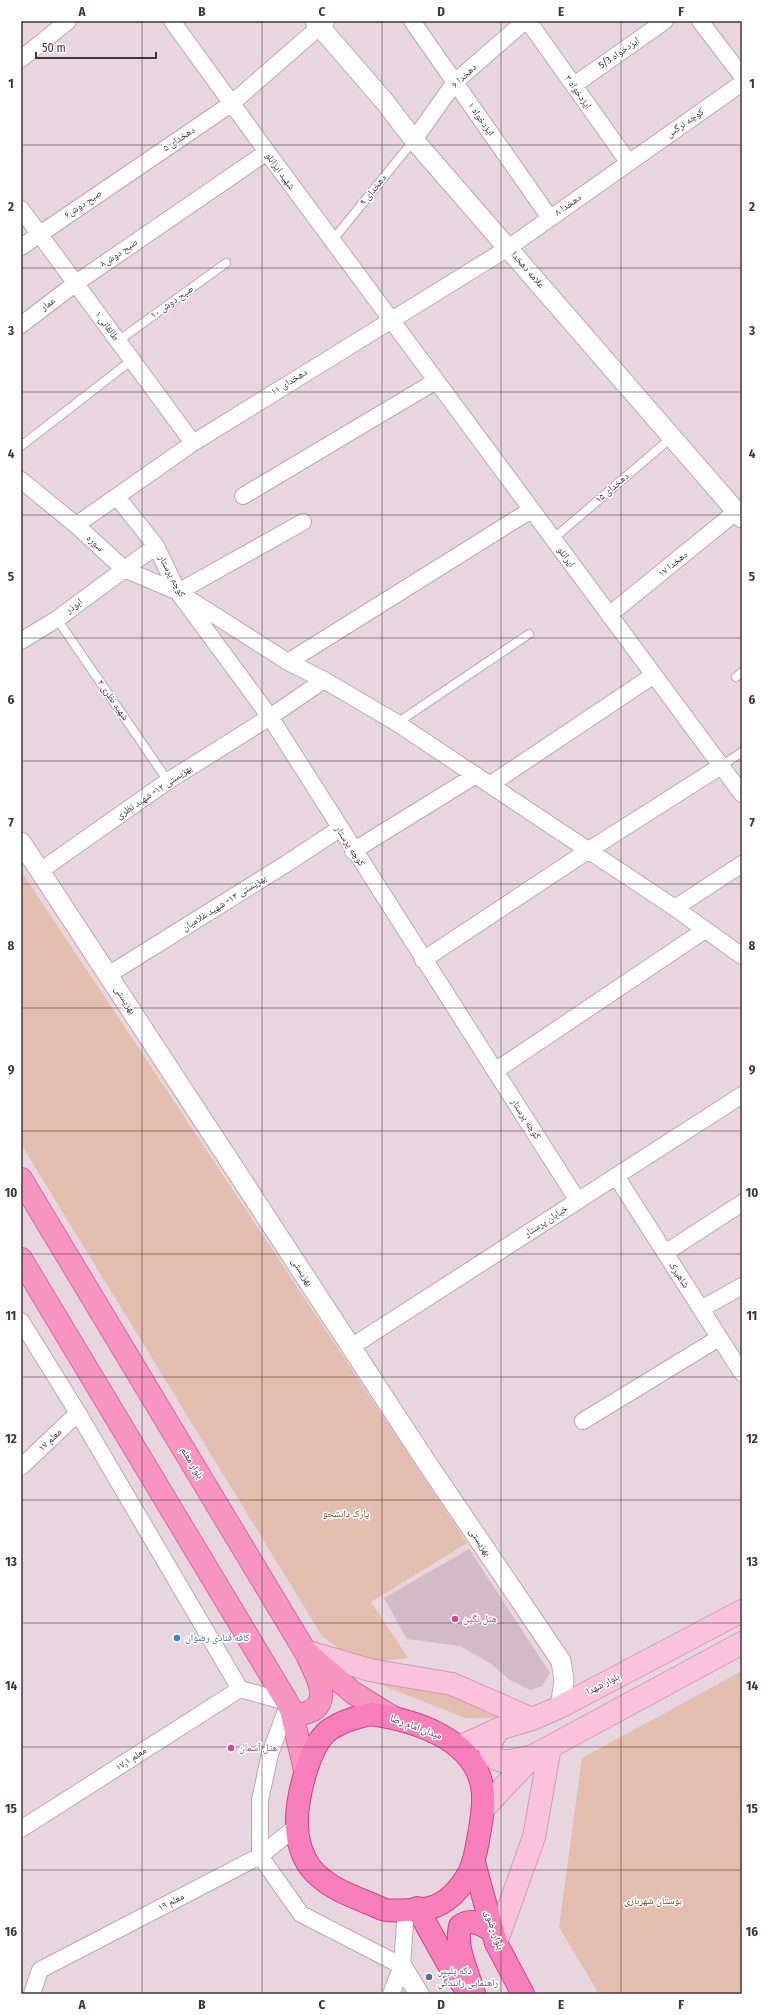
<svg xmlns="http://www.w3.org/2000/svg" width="763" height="2015" font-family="'Fira Sans Condensed','Noto Naskh Arabic',sans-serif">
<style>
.residential{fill:#e8d6df}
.green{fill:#e3bdae}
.building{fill:#d2bac7}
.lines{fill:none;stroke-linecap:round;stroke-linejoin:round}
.service-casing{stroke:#bca7b2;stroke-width:10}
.minor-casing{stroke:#bca7b2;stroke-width:18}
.tertiary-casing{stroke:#bca7b2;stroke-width:21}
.secondary-casing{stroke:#d298b1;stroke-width:24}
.primary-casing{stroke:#dc669e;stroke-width:24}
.trunk-casing{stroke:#d43b8e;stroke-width:24}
.service{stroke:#fff;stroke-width:8}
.minor{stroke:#fff;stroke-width:16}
.tertiary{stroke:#fff;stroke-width:19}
.secondary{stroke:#fbc3db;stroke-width:22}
.primary{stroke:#f895c3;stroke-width:22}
.trunk{stroke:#f780ba;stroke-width:22}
.grid{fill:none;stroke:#42343c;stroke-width:1;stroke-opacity:0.55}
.hotel-dot{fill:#d1479c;stroke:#fff;stroke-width:1.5}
.shop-dot{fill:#3f7fe0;stroke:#fff;stroke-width:1.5}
.service-dot{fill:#5c6f8a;stroke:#fff;stroke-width:1.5}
.labels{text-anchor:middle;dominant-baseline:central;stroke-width:3;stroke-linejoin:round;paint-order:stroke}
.street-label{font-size:10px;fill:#42343c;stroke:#fff}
.park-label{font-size:10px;fill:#704a2b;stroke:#fff}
.hotel-label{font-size:10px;fill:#b23c85;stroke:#fff;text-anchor:start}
.shop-label{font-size:10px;fill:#366cbe;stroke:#fff;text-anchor:start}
.service-label{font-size:10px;fill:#4e5e75;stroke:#fff;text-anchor:start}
.neatline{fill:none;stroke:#42343c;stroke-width:1.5}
.grid-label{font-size:13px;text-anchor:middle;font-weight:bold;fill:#42343c}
</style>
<rect width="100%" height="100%" fill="#f1e4ea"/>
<path class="residential" d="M21,21H742V1994H21Z"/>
<path class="green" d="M21,871L467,1543L371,1602L408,1658L374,1662L343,1652L322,1636L21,1144Z
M742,1671V1994H599L559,1927L582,1758Z
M366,1679L435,1687L504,1718H465Z"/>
<path class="building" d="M469,1549L550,1673L542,1686L530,1690L510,1680L490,1663L460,1646L407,1639L384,1598Z"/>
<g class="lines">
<g class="service-casing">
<path id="service" d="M332,241L414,140
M118,341L226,263
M21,446L132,360
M553,539L672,437
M57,619L168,781
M736,677L742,672
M397,723L529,634
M721,766L742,752"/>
</g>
<g class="minor-casing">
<path id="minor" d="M172,21L267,152L742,794
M412,21L550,218
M528,21L629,163
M700,21L742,76
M21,59L68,21
M574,85L665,21
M414,140L455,82L525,21
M21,209L193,443
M21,247L231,104L326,21
M21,325L76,283L267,152
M21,480L76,525L124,569L178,592L288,662L324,680L397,723L675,908L742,956
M243,496L436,381
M117,497L156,546L178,592L270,717L578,1201
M76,525L193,443L508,248L742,83
M178,592L303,522
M609,615L737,511
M21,641L57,619L156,546
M288,662L531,510
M491,784L654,675
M353,851L476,775
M40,871L168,781L270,717L324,680
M675,908L742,864
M423,960L589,850L721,766
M108,975L286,864L339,829
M495,1071L705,930
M616,1176L742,1373
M665,1253L742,1203
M701,1309L742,1286
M21,1321L78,1413L240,1689L287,1702
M351,1347L742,1095
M583,1421L719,1338
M21,1467L78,1413
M288,1705L270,1754L260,1800V1856L301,1914L402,1966
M21,1829L240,1689
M32,1994L40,1970L260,1856L297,1826
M391,1994L402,1966L406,1909"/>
</g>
<g class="tertiary-casing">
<path id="tertiary" d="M315,21L385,102L414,140L742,518
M21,842L425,1460L561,1661L564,1681L560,1707
M402,1966L419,1994"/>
</g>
<g class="secondary-casing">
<path id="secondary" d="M305,1651L370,1670L452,1684L532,1719
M499,1729C492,1739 482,1757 502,1761C511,1762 524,1758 533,1756
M459,1747L499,1729L532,1719L560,1707L742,1611
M484,1808L533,1756L742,1643
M496,1943L534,1837L550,1747"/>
</g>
<g class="primary-casing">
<path id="primary" d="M21,1179L305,1651L352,1692L394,1718
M21,1259L287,1702L291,1710L305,1770
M291,1710L296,1715C337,1710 318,1679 308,1657"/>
</g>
<g class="trunk-casing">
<path id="trunk" d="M371,1714C413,1720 473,1738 482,1786C485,1801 482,1815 480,1829C477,1844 476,1859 469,1873C461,1888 446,1905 429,1908C422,1910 392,1911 386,1910C379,1908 372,1904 366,1902C344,1893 324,1885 310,1867C302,1856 297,1840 297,1826C296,1801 308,1746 329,1730C342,1721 356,1717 371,1714Z
M474,1863L496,1943L523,1994
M417,1908L447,1962L465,1988
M474,1994C468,1971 455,1950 460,1926C473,1917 481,1925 493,1931"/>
</g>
<use href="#service" class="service"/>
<use href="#minor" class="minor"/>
<use href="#tertiary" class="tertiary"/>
<use href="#secondary" class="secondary"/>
<use href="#primary" class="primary"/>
<use href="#trunk" class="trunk"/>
</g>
<path class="grid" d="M142,21V1994M262,21V1994M382,21V1994M501,21V1994M621,21V1994M21,145H742M21,268H742M21,392H742M21,515H742M21,638H742M21,761H742M21,884H742M21,1008H742M21,1131H742M21,1254H742M21,1377H742M21,1500H742M21,1623H742M21,1747H742M21,1870H742"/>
<g class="hotel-dot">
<circle cx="455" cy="1619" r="4"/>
<circle cx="231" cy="1748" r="4"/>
</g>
<circle class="shop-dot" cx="177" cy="1638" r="4"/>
<circle class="service-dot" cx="429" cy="1977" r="4"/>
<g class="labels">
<g class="street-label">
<text transform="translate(619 53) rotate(-35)">ایزدخواه 5/3</text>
<text transform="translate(464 76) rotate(-44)">دهخدا ۶</text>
<text transform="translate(578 92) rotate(55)">ایزدخواه ۳</text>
<text transform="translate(481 119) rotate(55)">ایزدخواه ۱</text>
<text transform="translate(685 123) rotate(-35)">کوچه نرگس</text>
<text transform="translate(179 139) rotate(-34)">دهخدای ۵</text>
<text transform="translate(280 171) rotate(54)">شهید ایزانلو</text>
<text transform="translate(373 190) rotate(-51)">دهخدای ۹</text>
<text transform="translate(83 204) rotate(-34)">صبح دوش۶</text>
<text transform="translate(568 205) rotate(-35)">دهخدا ۸</text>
<text transform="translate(119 253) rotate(-34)">صبح دوش۸</text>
<text transform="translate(528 270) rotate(49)">علامه دهخدا</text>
<text transform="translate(172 302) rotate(-35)">صبح دوش ۱۰</text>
<text transform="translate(48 304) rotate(-37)">عمار</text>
<text transform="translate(107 326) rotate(54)">طالقانی ۱</text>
<text transform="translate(289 382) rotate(-32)">دهخدای ۱۱</text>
<text transform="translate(612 488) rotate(-41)">دهخدای ۱۵</text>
<text transform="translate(95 543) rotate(43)">سوره</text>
<text transform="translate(566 557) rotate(54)">ایرانلو</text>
<text transform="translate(673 564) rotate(-39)">دهخدا ۱۷</text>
<text transform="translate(172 576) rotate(62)">کوچه پرستار</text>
<text transform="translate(74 606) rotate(-36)">ابوذر</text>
<text transform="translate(113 700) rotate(55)">شهید نظری ۲</text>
<text transform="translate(154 792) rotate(-34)">بهزیستی ۱۲- شهید نظری</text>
<text transform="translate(350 846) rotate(57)">کوچه پرستار</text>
<text transform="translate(224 903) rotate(-32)">بهزیستی ۱۴- شهید غلامیان</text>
<text transform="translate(125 1000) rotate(57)">بهزیستی</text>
<text transform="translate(526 1119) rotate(57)">کوچه پرستار</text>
<text transform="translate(546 1221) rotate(-33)">خیابان پرستار</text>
<text transform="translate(302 1272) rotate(57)">بهزیستی</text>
<text transform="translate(679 1275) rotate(57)">شاهپرک</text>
<text transform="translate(50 1440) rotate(-43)">معلم ۱۷</text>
<text transform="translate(192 1463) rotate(59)">بلوار معلم</text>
<text transform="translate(480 1542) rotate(56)">بهزیستی</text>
<text transform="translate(603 1684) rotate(-28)">بلوار شهدا</text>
<text transform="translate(416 1727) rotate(20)">میدان امام رضا</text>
<text transform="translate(131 1759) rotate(-33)">معلم ۱۷٫۱</text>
<text transform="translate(171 1902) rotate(-27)">معلم ۱۹</text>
<text transform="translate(494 1930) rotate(71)">بلوار رضوی</text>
</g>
<g class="park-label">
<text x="346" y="1514">پارک دانشجو</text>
<text x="653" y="1901">بوستان شهربازی</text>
</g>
<g class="hotel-label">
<text x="463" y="1619">هتل نگین</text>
<text x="239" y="1748">هتل آسمان</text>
</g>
<g class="shop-label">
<text x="185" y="1638">کافه قنادی رضوان</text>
</g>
<g class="service-label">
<text x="437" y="1971">دکه پلیس<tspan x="437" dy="12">راهنمایی رانندگی</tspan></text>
</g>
</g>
<rect width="763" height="2015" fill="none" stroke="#ffffff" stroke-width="44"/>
<path d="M36 52v6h120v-6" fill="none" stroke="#42343c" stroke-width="2"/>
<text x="42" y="52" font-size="12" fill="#42343c" stroke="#ffffff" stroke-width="3" paint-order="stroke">50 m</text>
<rect x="22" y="22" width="719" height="1971" class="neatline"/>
<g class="grid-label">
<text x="82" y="16">A</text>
<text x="202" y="16">B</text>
<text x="322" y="16">C</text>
<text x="441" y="16">D</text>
<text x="561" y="16">E</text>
<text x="681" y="16">F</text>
<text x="11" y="88">1</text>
<text x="752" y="88">1</text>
<text x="11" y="211">2</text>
<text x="752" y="211">2</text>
<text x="11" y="335">3</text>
<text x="752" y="335">3</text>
<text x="11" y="458">4</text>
<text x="752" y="458">4</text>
<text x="11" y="581">5</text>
<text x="752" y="581">5</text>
<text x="11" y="704">6</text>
<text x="752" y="704">6</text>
<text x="11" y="827">7</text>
<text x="752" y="827">7</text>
<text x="11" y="950">8</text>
<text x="752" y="950">8</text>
<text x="11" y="1074">9</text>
<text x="752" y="1074">9</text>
<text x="11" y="1197">10</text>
<text x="752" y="1197">10</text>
<text x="11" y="1320">11</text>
<text x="752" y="1320">11</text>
<text x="11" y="1443">12</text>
<text x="752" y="1443">12</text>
<text x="11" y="1566">13</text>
<text x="752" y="1566">13</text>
<text x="11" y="1690">14</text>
<text x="752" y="1690">14</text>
<text x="11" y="1813">15</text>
<text x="752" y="1813">15</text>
<text x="11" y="1936">16</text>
<text x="752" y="1936">16</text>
<text x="82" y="2009">A</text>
<text x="202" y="2009">B</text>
<text x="322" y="2009">C</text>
<text x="441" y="2009">D</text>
<text x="561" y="2009">E</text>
<text x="681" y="2009">F</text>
</g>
</svg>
